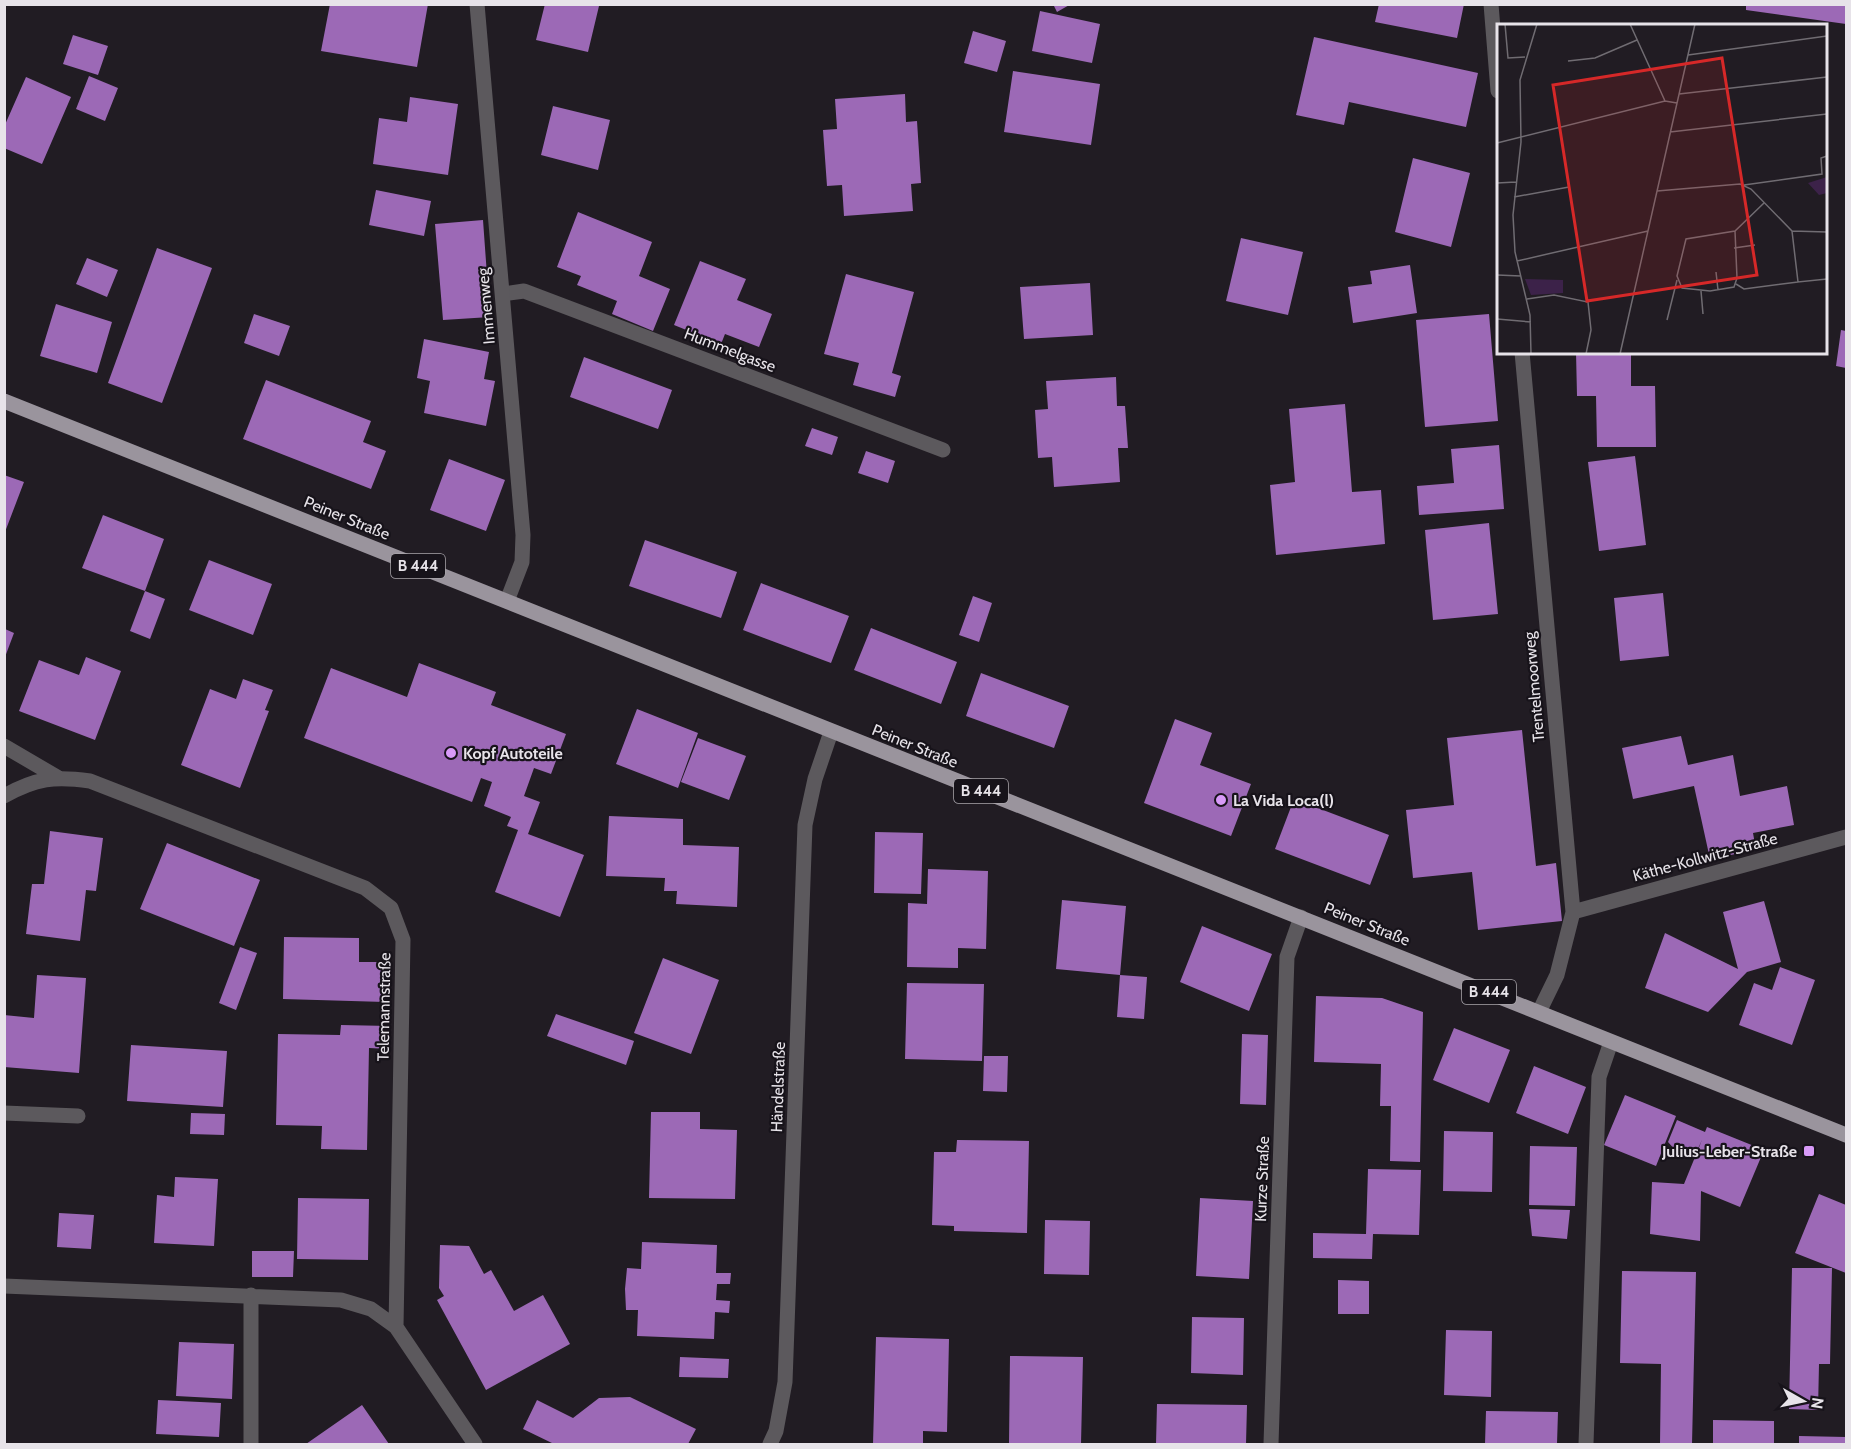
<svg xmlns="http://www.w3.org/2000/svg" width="1851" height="1449" font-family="Cabin,sans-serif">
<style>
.building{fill:#9c69b6}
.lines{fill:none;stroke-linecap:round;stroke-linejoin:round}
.service{stroke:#5c595d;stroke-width:15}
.minor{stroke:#5c595d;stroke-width:15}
.primary{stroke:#9a949d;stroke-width:15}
.poi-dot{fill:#d89af8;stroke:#17131a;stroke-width:2}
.labels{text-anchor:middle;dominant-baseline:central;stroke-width:4.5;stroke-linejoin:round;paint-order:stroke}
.shield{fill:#17131a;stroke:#a9a5ab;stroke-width:1.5}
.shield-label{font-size:15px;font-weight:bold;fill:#e7e3e9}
.street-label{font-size:16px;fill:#e7e3e9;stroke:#17131a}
.poi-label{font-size:16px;font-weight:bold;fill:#e7e3e9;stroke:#17131a;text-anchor:start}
.inset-road{fill:none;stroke:#706c72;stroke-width:1.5}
.view{fill:#d62828;fill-opacity:0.15;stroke:#d62828;stroke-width:3}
.inset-edge{fill:none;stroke:#e7e3e9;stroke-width:3}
</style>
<rect width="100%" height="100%" fill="#211c23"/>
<path class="building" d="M330,4H428L417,67L321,51Z
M545,4L599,6L588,52L536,40Z
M1053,4H1071L1057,12Z
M1379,4H1464L1457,38L1375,22Z
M1746,4H1846V24L1746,10Z
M1040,11L1100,24L1092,63L1032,51Z
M973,31L1006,41L997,72L964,63Z
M73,35L108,46L98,75L63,64Z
M1314,37L1478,73L1466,127L1349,102L1344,125L1296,115Z
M1013,71L1100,84L1091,145L1004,132Z
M89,76L118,88L105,121L76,109Z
M26,77L71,97L42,164L4,148V127Z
M905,94L906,122L917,121L921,183L911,184L913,211L844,216L842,185L827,186L823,130L837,129L835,99Z
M410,97L458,104L448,175L373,164L379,118L407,122Z
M553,106L610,120L598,170L541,155Z
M1413,158L1470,173L1451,247L1395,232Z
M376,190L431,201L424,236L369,225Z
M578,212L652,242L639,276L670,289L653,331L612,314L617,301L577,285L581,276L557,267Z
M483,220L490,317L443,320L435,224Z
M1241,238L1303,252L1288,315L1226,301Z
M157,248L212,268L162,403L108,383Z
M87,258L118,270L107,297L76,284Z
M700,261L746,279L737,300L772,314L759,347L725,334L721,344L674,325Z
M1410,265L1417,313L1353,323L1348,287L1372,284L1370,271Z
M846,274L914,292L892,373L901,376L895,397L853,385L859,363L824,354Z
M1090,283L1093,335L1024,339L1020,287Z
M56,304L112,322L97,373L40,356Z
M254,314L290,326L279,356L244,343Z
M1489,314L1498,421L1425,427L1416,320Z
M1841,330L1846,331V368L1836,366Z
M424,339L489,352L484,379L495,381L486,426L424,413L430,381L417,378Z
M1576,352H1631V386H1655L1656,447H1597L1596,396H1577Z
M584,357L672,390L658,429L570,397Z
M1116,377L1117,406H1125L1128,448H1118L1120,482L1054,487L1052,457L1038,458L1035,410L1048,409L1046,381Z
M266,380L371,421L363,442L386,451L371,489L243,439Z
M1345,404L1352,492L1381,490L1385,544L1276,555L1270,485L1295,482L1289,409Z
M812,428L838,437L832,455L805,446Z
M1499,445L1504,509L1419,515L1417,486L1454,483L1451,449Z
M866,451L895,461L888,483L858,473Z
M1635,456L1646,545L1599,551L1588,462Z
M449,459L505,480L486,531L430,510Z
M4,475L24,482L5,532H4Z
M103,515L164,539L145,591L82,568Z
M1489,523L1498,614L1433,620L1425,530Z
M645,540L737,572L721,618L629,586Z
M209,560L272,584L253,635L189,610Z
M761,583L849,616L831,663L743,630Z
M145,591L165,599L150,639L130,631Z
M1663,593L1669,656L1620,661L1614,598Z
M973,596L992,603L979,642L959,635Z
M871,628L957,662L941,704L854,670Z
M5,629L14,633L5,657Z
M86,657L121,671L95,740L19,711L39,660L79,675Z
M419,663L496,692L491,705L566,734L551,774L534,768L524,796L540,802L528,834L584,855L560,917L495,892L518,830L507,826L511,817L484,806L492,782L481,778L472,802L304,738L331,668L407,697Z
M981,673L1069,706L1054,748L966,716Z
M243,679L273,690L265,710L269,711L240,788L181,765L210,689L236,699Z
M637,709L698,733L678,788L616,764Z
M1175,719L1212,733L1200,765L1251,784L1231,836L1144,803Z
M1522,730L1536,866L1556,863L1562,921L1478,930L1472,872L1413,878L1406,810L1454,805L1447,738Z
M1681,736L1688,765L1733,755L1740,796L1787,786L1794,825L1753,833L1756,850L1710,859L1694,786L1633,799L1622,748Z
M698,738L746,756L729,800L681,782Z
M1294,799L1389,835L1370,885L1275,849Z
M609,816L683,819V845L739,847L737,907L676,904L677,891H664L665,878L606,876Z
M50,831L103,838L96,891L86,890L80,941L26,934L32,884H44Z
M875,832L923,833L921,894L874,893Z
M167,843L260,880L234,946L140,909Z
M928,869L988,871L986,949L958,948V968L907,967L908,903L927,904Z
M1062,900L1126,906L1120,975L1056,969Z
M1764,901L1781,962L1747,972L1708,1012L1645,988L1665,933L1738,969L1723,912Z
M1202,926L1272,954L1249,1011L1180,982Z
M284,937L359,938V962H385V1002L283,999Z
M240,947L257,953L236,1010L219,1003Z
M663,958L719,980L691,1054L634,1033Z
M1780,967L1815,980L1792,1045L1739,1025L1754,983L1772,990Z
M37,975L86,978L79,1073L4,1067V1015L34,1018Z
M1120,975L1147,977L1144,1019L1117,1017Z
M907,983L984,984L982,1061L905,1059Z
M1316,996L1382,998L1423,1012L1420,1162L1390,1161L1391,1106H1380L1381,1064L1314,1062Z
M556,1014L634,1041L626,1065L547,1036Z
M341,1025L390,1026L389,1049L369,1048L367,1150L321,1149L322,1126L276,1125L278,1034L340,1035Z
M1454,1028L1510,1050L1489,1103L1433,1080Z
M1242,1034L1268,1035L1266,1105L1240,1104Z
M131,1045L227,1051L223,1107L127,1101Z
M984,1056H1008L1007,1092L983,1091Z
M1534,1066L1586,1087L1568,1134L1516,1113Z
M1625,1095L1676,1116L1656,1166L1604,1145Z
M651,1112H700V1129L737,1130L735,1199L649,1198Z
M191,1113L225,1114L224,1135L190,1134Z
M1677,1120L1705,1132L1707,1127L1764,1150L1740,1207L1701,1191L1700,1241L1650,1234L1652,1182L1684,1184L1702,1140L1693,1159L1677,1152L1668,1142Z
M1444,1131L1493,1132L1492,1192L1443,1191Z
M957,1140L1029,1141L1027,1233L954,1231V1226L932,1225L934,1152H956Z
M1530,1146L1577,1147L1575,1206L1529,1205Z
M1368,1169L1421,1170L1419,1235L1373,1234L1372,1259L1313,1258V1233L1366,1234Z
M175,1177L218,1179L214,1246L154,1243L157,1195L174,1197Z
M1819,1194L1846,1205V1273L1795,1253Z
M298,1198L369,1199L368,1260L297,1259Z
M1200,1198L1253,1201L1249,1279L1196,1276Z
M1529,1209L1570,1210L1567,1239L1532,1236Z
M59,1213L94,1215L91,1249L57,1247Z
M1045,1220L1090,1221L1089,1275L1044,1274Z
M642,1242L717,1245L716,1273H731L730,1284H717L716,1300L730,1301L729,1313L715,1312L714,1339L637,1336L638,1310H626L625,1289L627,1268L641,1269Z
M440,1245L469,1246L484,1274L491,1270L514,1311L543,1295L570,1344L486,1390L437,1300L444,1296L439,1288Z
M252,1251H294L293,1277H252Z
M1792,1268H1832L1830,1364H1819L1818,1410L1789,1409Z
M1622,1271L1696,1272L1692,1444H1660L1661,1364L1620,1363Z
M1338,1280L1369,1281V1314H1338Z
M1192,1317L1244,1318L1243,1375L1191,1373Z
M1446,1330L1492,1331L1491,1397L1444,1395Z
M876,1337L949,1339L947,1432L923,1431V1444H873Z
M179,1342L234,1344L232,1399L176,1396Z
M1010,1356L1083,1357L1081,1444H1009Z
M680,1357L729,1359L728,1378L679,1377Z
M630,1397L696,1429L688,1444H554L523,1429L537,1400L573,1418L599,1398Z
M158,1400L221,1403L219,1437L156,1434Z
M1157,1404L1247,1405L1246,1444H1156Z
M362,1405L389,1444H306Z
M1486,1411L1558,1412L1557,1444H1485Z
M1713,1420L1774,1421V1444H1713Z
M1799,1436L1846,1437V1444H1799Z"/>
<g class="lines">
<path class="service" d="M503,294L524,291L943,450"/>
<path class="minor" d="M477,4L523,535L522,562L507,601
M1491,4L1498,91
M1522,352L1573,912L1557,975L1539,1012
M4,746L57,777
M4,796C36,778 55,776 90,781L365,888L391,908L403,940L396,1327
M1573,912L1846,837
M4,1113L78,1116
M4,1286L341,1300L371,1309L396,1327L475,1444
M251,1444V1295
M770,1444L776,1431L785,1382L805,825L815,779L831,732
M1271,1444L1287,957L1301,917
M1586,1444L1599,1077L1611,1042"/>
<path class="primary" d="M4,401L1846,1135"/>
</g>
<g class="poi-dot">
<circle cx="451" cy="753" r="6"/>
<circle cx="1221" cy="800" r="6"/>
<rect x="1803" y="1145" width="12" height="12" rx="3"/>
</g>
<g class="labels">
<g class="shield">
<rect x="391" y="554" width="54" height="24" rx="4.5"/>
<rect x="954" y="779" width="54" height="24" rx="4.5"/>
<rect x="1462" y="980" width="54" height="24" rx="4.5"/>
</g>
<g class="shield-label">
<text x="418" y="566">B 444</text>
<text x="981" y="791">B 444</text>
<text x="1489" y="992">B 444</text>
</g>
<g class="street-label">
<text transform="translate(486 306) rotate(-95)">Immenweg</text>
<text transform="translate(730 350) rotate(21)">Hummelgasse</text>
<text transform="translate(347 518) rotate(22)">Peiner Straße</text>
<text transform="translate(1534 687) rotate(-95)">Trentelmoorweg</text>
<text transform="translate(915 746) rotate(22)">Peiner Straße</text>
<text transform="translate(1705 857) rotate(-15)">Käthe-Kollwitz-Straße</text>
<text transform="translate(1367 924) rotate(22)">Peiner Straße</text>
<text transform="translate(384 1007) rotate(-89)">Telemannstraße</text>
<text transform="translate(778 1087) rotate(-88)">Händelstraße</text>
<text transform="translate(1262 1179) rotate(-88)">Kurze Straße</text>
</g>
<g class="poi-label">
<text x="463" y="753">Kopf Autoteile</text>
<text x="1233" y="800">La Vida Loca(l)</text>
<text x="1797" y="1151" text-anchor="end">Julius-Leber-Straße</text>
</g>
</g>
<g transform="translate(1497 24)">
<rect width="330" height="330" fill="#211c23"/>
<path d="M330,153V169L322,171L311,159ZM28,255L66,256V269L34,271Z" fill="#3c2249"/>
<path class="inset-road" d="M8,0L11,34L28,33M133,0L168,77M191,31L330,12M71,37L98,34L140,16M182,70L330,53M173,108L330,90M0,119L168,77L180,79M0,159L19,158M247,161L325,150L324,134L330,132M160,167L243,160L254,165L295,207L330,208M17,173L72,163M238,207L240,254L237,263L213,267L185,264L180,252L189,215L238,207L267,179M295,207L301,258L330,255M237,224L258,221M20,237L151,207M219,248L221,266M0,251L24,252M239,260L247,265L301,258M204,267L206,290M30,275L57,271L91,278L94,306L89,330M0,295L34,298M170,296L180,256M34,330L33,291L18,228L16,191L24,118L23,56L40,0M123,330L198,0"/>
<path class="view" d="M225,34L260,251L90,277L56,61Z"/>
<rect width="330" height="330" class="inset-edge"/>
</g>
<rect width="1851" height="1449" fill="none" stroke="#e7e3e9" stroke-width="12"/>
<g transform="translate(1803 1401) rotate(99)" stroke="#17131a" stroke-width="4.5" paint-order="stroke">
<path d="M0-4.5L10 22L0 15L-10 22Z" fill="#e7e3e9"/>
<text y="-9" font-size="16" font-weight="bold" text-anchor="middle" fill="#e7e3e9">N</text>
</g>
</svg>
